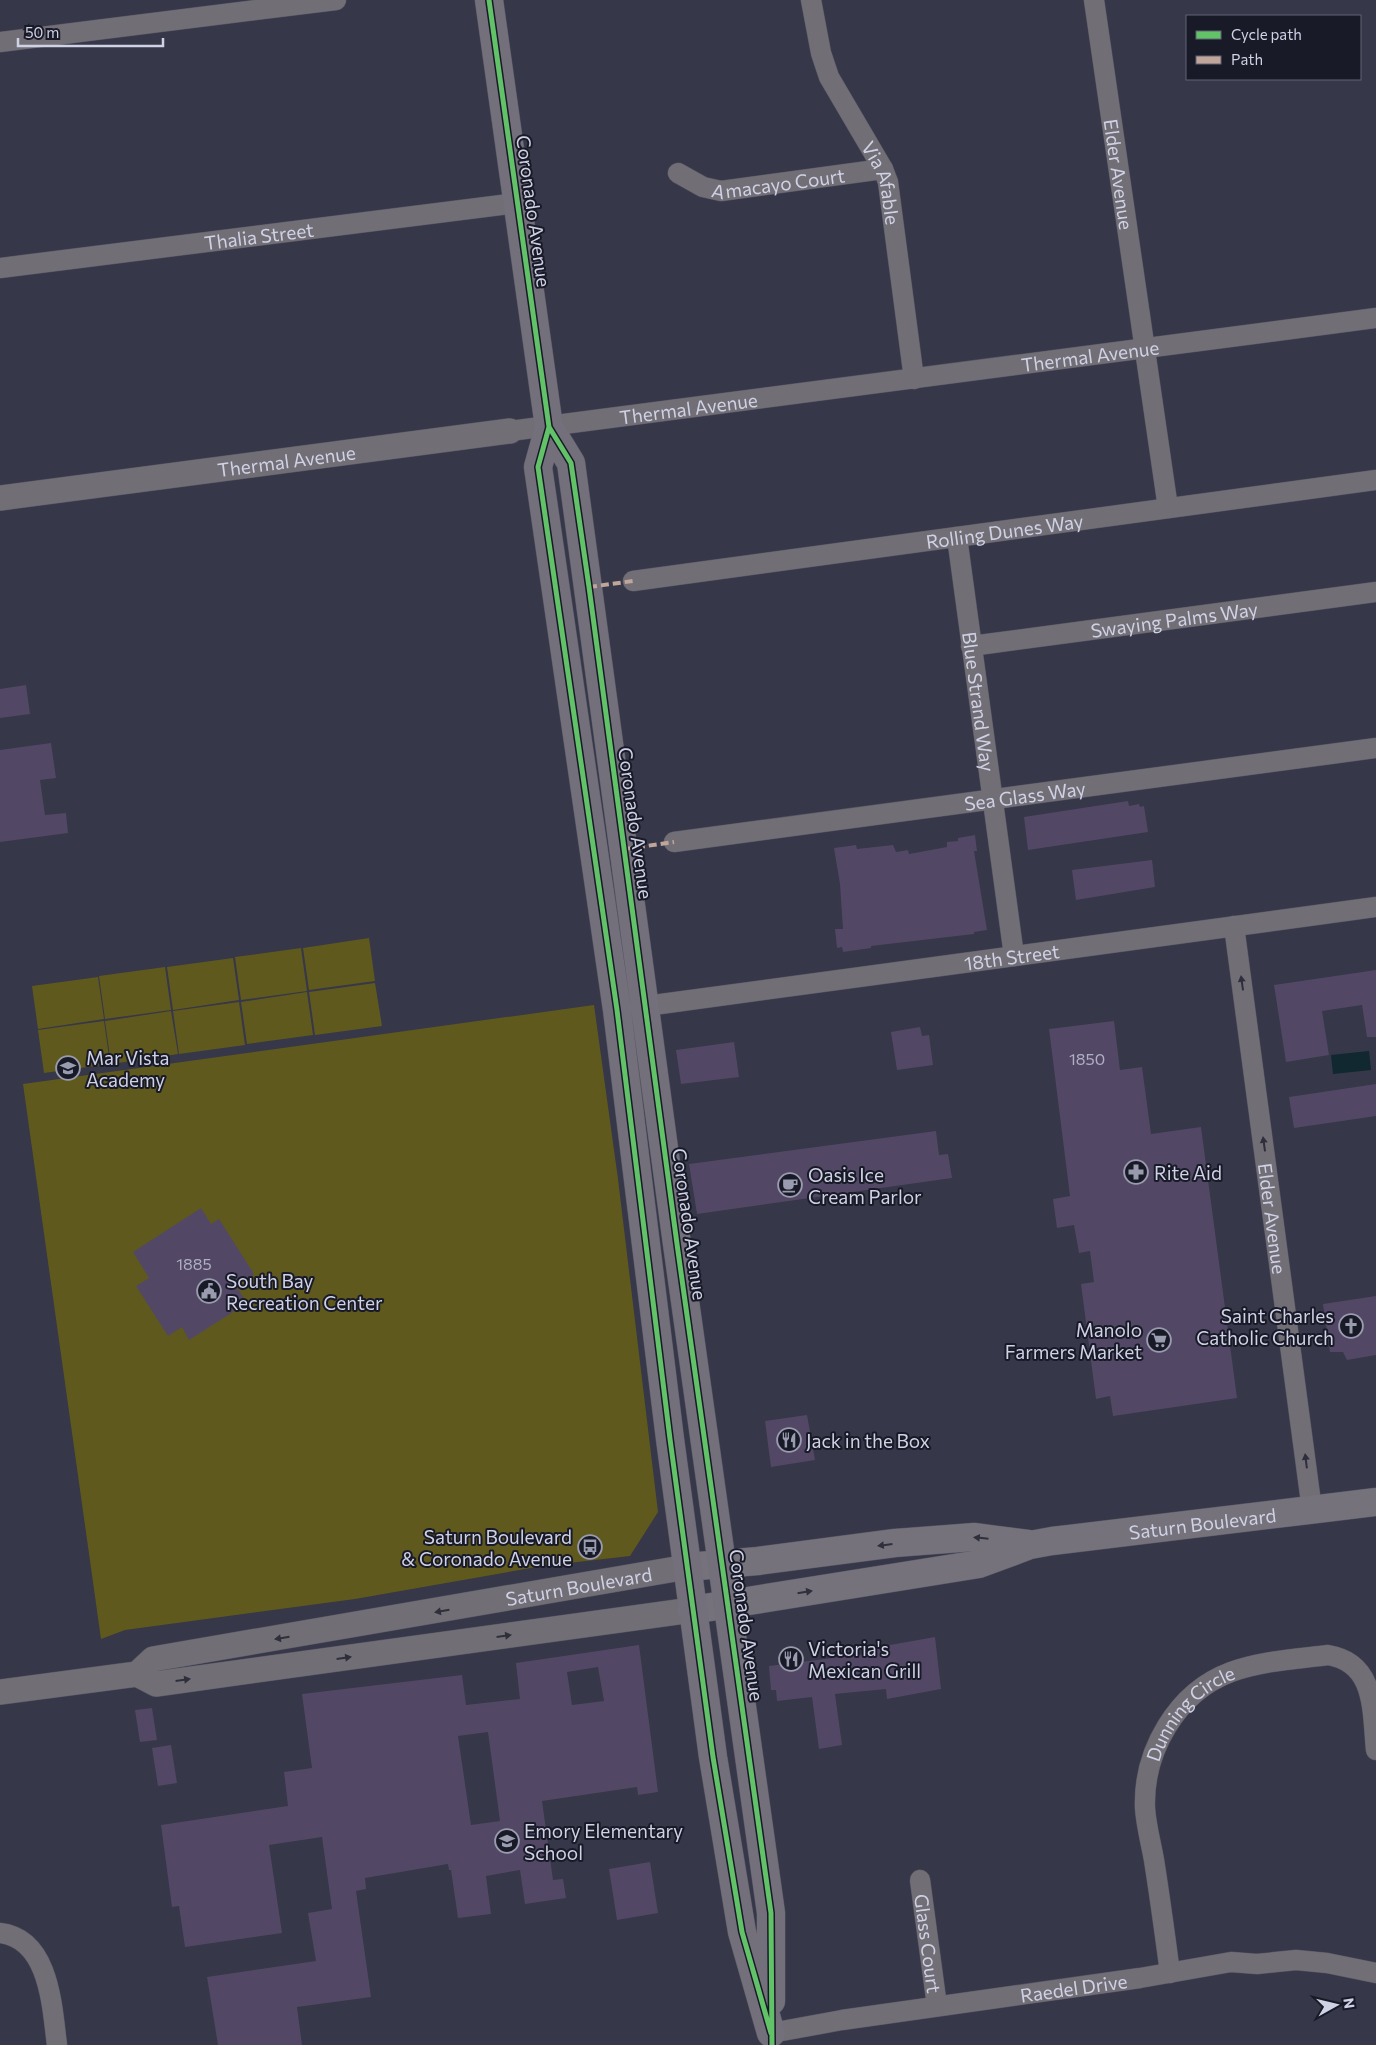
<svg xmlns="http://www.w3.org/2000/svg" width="1376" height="2045" font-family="Commissioner,sans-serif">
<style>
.green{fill:#60591e}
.water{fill:#112830}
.building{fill:#524865;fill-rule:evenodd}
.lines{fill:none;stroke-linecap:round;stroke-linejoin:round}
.minor-casing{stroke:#535463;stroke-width:21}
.tertiary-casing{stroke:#535463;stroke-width:26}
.secondary-casing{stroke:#535463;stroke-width:29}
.primary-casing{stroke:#535463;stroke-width:29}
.minor{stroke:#726e76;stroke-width:20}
.tertiary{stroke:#726e76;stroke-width:25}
.secondary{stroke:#75727b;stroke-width:28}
.primary{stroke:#736f7b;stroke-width:28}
.quiet{stroke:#c0a59a;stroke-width:4;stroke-dasharray:8 4;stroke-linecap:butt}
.cycleway-casing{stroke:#191a28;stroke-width:8}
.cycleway{stroke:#61c268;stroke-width:5}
.oneway{fill:#2f2f3c}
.oneway2{fill:#30303d}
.labels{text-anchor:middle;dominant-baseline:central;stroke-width:4;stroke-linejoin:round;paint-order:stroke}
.number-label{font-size:16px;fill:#b0afc5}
.street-label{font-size:19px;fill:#cfd1e5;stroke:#191a28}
.poi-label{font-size:19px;fill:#cfd1e5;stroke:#191a28;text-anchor:start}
</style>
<rect width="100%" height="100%" fill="#363748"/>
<path class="green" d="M369,938L375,981L309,990L303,948Z
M301,948L307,991L241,1000L235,957Z
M233,958L239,1000L173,1010L167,967Z
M165,967L171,1010L105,1019L99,976Z
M98,977L104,1019L38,1029L32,986Z
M375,983L382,1026L315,1035L309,992Z
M307,992L313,1035L247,1044L241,1002Z
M239,1002L245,1045L179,1054L173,1011Z
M594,1005L618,1179L658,1512L630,1556L542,1566L355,1599L125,1630L101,1639L23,1084Z
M171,1011L178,1054L111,1064L105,1021Z
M104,1021L110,1064L44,1073L38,1030Z"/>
<path class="water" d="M1369,1051L1371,1070L1333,1074L1331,1055Z"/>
<path class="building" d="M26,685L30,714L0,718V689Z
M51,743L56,778L40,780L45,815L66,813L68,833L0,842V750Z
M1128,801L1129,806L1139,804L1140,807L1144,806L1148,832L1028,850L1024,817Z
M975,835L977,851H974L987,930L974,932V934L871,946V948L843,952L842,947L837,948L835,929H843L840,884L834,848L856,845L857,849L893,845L896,852L908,850L909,854L947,847V842L958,841V838Z
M1152,860L1155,887L1076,900L1072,870Z
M1376,970V1037H1367L1362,1005L1322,1011L1329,1055L1286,1062L1274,985Z
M1114,1021L1120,1070L1142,1067L1151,1134L1201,1127L1237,1398L1113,1416L1110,1396L1096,1399L1081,1284L1094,1282L1090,1251L1079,1253L1074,1225L1057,1228L1053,1199L1070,1196L1049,1029Z
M920,1027L922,1036L929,1035L933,1065L897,1070L891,1032Z
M734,1042L739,1077L681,1084L676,1050Z
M1376,1084V1116L1294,1128L1289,1097Z
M936,1131L939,1155L948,1154L952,1178L697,1214L689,1164Z
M201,1208L211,1224L219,1219L254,1274L236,1286L247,1303L189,1340L182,1327L168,1336L136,1286L149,1278L133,1252Z
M1376,1296V1355L1347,1360L1343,1352H1330L1323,1304Z
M807,1415L815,1460L771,1467L765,1421Z
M935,1637L941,1689L887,1699L886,1689L835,1694L842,1745L819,1749L812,1697L777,1701L776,1690H771L769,1666L873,1653V1648Z
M639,1645L658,1792L638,1795L637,1787L542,1801L553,1880L563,1879L566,1898L525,1904L520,1870L486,1876L491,1914L458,1918L451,1870H449L448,1864L365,1878L366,1889L356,1891L371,1997L297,2007L302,2045H218L207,1977L316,1961L308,1913L332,1909L322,1837L269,1845L282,1933L185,1947L179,1906L172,1907L161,1825L288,1806L284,1772L312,1768L302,1694L462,1675L466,1705L520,1699L516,1663ZM598,1667L604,1701L572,1705L567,1672ZM488,1732L500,1821L471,1825L458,1736Z
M152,1708L157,1740L140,1742L135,1710Z
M171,1745L177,1783L158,1786L152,1748Z
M650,1862L658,1913L617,1920L609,1869Z"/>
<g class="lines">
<g class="minor-casing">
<g id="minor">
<path id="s1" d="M811,0L821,53L829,77L883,169L888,182L914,379"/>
<path id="s2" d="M1094,0L1168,508"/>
<path d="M0,42L336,0"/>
<path id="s3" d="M678,173L703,187L721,191L883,169"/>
<path id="s4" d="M0,268L517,203"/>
<path id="s5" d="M510,431L1376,318"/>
<path id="s6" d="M957,537L1014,956"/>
<path id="s7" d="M633,581L1376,480"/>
<path id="s8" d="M971,646L1376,592"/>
<path id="s9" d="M674,842L1376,748"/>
<path id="s10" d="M1234,926L1312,1510"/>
<path id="s11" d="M646,1006L1376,907"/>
<path id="s12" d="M920,1880L937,2006"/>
<path d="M0,1933C50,1939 52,2007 57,2045"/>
<path id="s13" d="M1170,1973C1165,1935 1160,1898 1154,1860C1151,1843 1146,1825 1145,1808C1143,1751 1177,1692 1231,1672C1261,1661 1296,1659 1328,1655C1376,1663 1372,1710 1376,1750"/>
<path id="s14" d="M771,2033L842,2020L1140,1978L1231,1962L1257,1964L1296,1960L1327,1963L1376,1973"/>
</g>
</g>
<g class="tertiary-casing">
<g id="tertiary">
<path id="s15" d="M0,498L510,431"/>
<path d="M137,1674L156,1684L692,1610"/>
<path id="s16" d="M0,1692L137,1674L153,1659L687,1567"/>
</g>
</g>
<g class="secondary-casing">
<g id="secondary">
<path d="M687,1567L758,1561L895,1543L974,1537L1028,1544"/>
<path id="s17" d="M692,1610L979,1564L1030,1545L1052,1541L1376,1502"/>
</g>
</g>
<g class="primary-casing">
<path id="primary" d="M489,0L549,427L538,467L617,1010L670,1439L713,1757L742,1932L771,2033
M549,427L571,463L677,1244L771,1913V2001"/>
</g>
<use href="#minor" class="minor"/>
<use href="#tertiary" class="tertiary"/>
<use href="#secondary" class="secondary"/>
<use href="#primary" class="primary"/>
<path class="quiet" d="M589,587L633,581
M625,849L674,842"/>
<g class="cycleway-casing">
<path id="cycleway" d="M489,0L549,427L538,467L617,1010L670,1439L713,1757L742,1932L771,2033
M549,427L571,463L589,587L677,1244L771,1913L772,2045"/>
</g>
<use href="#cycleway" class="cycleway"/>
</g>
<defs><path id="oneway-solid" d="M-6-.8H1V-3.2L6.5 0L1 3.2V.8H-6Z" transform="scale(1.25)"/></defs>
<g class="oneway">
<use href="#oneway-solid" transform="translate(1242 983) rotate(-98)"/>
<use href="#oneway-solid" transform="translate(1264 1144) rotate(-98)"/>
<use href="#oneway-solid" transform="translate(1306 1461) rotate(-97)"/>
<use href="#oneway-solid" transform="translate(442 1611) rotate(170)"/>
<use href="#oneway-solid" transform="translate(504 1636) rotate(-8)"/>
<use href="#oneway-solid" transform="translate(282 1638) rotate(171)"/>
<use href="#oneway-solid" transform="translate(344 1658) rotate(-8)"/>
<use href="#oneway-solid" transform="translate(183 1680) rotate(-8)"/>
</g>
<g class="oneway2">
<use href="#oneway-solid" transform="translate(981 1538) rotate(-174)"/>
<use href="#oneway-solid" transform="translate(885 1545) rotate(173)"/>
<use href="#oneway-solid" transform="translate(805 1592) rotate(-9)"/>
</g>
<defs>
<g id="school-ring" transform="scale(1.25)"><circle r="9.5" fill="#191a28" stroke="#999bae" stroke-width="1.5"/><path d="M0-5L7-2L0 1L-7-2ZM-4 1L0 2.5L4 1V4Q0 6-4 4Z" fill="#999bae"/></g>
<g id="pharmacy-ring" transform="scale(1.25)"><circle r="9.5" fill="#191a28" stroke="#999bae" stroke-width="1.5"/><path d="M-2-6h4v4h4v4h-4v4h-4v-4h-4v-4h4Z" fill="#999bae"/></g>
<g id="cafe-ring" transform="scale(1.25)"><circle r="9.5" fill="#191a28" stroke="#999bae" stroke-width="1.5"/><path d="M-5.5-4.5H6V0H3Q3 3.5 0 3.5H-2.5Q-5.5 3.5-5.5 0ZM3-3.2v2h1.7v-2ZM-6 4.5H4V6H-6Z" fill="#999bae"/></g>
<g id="civic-ring" transform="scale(1.25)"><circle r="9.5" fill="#191a28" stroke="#999bae" stroke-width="1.5"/><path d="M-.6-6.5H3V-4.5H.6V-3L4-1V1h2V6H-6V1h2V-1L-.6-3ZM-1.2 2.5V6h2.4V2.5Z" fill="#999bae"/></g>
<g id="church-ring" transform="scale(1.25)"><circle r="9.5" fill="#191a28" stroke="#999bae" stroke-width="1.5"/><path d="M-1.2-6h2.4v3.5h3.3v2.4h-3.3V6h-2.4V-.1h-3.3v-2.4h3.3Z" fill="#999bae"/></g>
<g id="supermarket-ring" transform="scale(1.25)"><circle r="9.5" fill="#191a28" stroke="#999bae" stroke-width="1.5"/><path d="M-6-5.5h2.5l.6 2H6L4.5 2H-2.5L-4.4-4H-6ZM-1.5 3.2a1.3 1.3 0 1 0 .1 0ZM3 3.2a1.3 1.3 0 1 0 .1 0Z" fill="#999bae"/></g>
<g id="restaurant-ring" transform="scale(1.25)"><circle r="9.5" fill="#191a28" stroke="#999bae" stroke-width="1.5"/><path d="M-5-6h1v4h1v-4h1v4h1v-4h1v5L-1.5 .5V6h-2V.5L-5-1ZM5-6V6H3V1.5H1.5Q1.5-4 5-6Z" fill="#999bae"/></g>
<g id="bus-ring" transform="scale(1.25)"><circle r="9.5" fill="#191a28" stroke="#999bae" stroke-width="1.5"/><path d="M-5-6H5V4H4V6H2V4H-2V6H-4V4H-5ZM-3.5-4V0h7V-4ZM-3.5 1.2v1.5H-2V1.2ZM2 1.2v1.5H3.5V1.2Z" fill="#999bae"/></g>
</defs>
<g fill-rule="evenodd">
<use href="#school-ring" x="68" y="1068"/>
<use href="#pharmacy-ring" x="1136" y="1172"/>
<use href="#cafe-ring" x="790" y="1185"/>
<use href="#civic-ring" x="209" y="1291"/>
<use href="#church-ring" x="1351" y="1326"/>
<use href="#supermarket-ring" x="1159" y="1340"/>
<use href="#restaurant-ring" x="789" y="1440"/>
<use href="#bus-ring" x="590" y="1547"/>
<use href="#restaurant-ring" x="791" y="1659"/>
<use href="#school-ring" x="507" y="1841"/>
</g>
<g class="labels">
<g class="number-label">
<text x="1087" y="1058">1850</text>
<text x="194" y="1263">1885</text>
</g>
<g class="street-label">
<text stroke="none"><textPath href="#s2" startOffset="176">Elder Avenue</textPath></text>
<text stroke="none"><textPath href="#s3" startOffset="105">Amacayo Court</textPath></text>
<text stroke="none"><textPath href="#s1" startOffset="199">Via Afable</textPath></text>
<text transform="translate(534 211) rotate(82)">Coronado Avenue</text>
<text stroke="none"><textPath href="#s4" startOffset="261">Thalia Street</textPath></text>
<text stroke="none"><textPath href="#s5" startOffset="585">Thermal Avenue</textPath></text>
<text stroke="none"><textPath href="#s5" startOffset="180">Thermal Avenue</textPath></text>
<text stroke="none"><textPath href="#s15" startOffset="289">Thermal Avenue</textPath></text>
<text stroke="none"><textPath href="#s7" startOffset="375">Rolling Dunes Way</textPath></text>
<text stroke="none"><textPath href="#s8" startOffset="205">Swaying Palms Way</textPath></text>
<text stroke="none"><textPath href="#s6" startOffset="166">Blue Strand Way</textPath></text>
<text stroke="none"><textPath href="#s9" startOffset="354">Sea Glass Way</textPath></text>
<text transform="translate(636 823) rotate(82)">Coronado Avenue</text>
<text stroke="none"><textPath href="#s11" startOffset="369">18th Street</textPath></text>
<text stroke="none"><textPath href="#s10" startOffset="295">Elder Avenue</textPath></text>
<text transform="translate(690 1224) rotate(82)">Coronado Avenue</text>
<text stroke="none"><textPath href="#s17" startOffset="519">Saturn Boulevard</textPath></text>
<text stroke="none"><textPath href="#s16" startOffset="592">Saturn Boulevard</textPath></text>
<text transform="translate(747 1625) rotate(82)">Coronado Avenue</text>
<text stroke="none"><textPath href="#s13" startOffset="278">Dunning Circle</textPath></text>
<text stroke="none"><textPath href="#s12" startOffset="64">Glass Court</textPath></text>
<text stroke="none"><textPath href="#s14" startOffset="306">Raedel Drive</textPath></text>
</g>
<g class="poi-label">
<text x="86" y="1057">Mar Vista<tspan x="86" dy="22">Academy</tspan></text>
<text x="1154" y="1172">Rite Aid</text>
<text x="808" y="1174">Oasis Ice<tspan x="808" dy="22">Cream Parlor</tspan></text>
<text x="226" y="1280">South Bay<tspan x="226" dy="22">Recreation Center</tspan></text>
<text x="1334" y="1315" text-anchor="end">Saint Charles<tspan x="1334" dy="22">Catholic Church</tspan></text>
<text x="1142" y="1329" text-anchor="end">Manolo<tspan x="1142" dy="22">Farmers Market</tspan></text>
<text x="806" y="1440">Jack in the Box</text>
<text x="572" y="1536" text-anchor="end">Saturn Boulevard<tspan x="572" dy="22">&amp; Coronado Avenue</tspan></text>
<text x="808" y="1648">Victoria's<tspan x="808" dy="22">Mexican Grill</tspan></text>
<text x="524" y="1830">Emory Elementary<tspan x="524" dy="22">School</tspan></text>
</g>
</g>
<rect x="1186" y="15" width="175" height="65" fill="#191a28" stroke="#626374"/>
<rect x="1196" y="31" width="25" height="8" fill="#61c268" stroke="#626374"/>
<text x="1231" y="40" font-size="15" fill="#cfd1e5">Cycle path</text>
<rect x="1196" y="56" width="25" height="8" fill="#c0a59a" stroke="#626374"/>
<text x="1231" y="65" font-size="15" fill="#cfd1e5">Path</text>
<g transform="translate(1336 2005) rotate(82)" stroke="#191a28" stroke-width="4" paint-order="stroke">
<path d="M0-4L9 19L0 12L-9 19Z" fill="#cfd1e5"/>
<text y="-8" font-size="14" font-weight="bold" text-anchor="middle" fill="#cfd1e5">N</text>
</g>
<path d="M18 38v8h145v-8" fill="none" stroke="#cfd1e5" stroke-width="2.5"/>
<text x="25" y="38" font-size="15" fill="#cfd1e5" stroke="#191a28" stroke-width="4" paint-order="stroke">50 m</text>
</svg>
